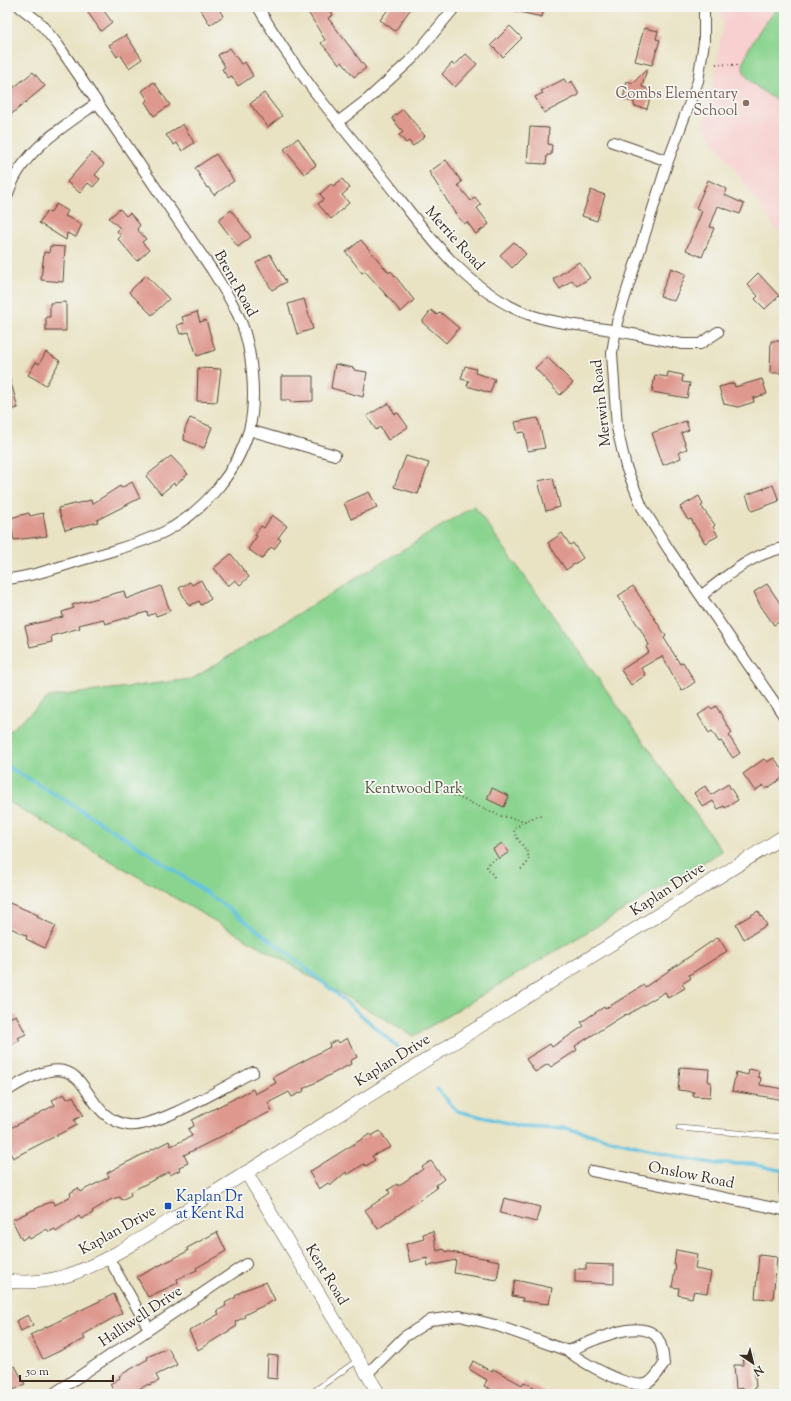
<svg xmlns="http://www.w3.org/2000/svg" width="791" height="1401" font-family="'Sorts Mill Goudy',serif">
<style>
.built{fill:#f7d0cf}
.green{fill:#8ad490;stroke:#627f57}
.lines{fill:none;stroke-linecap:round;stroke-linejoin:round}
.stream{stroke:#62c3e1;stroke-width:3.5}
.building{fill:#de988e}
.service-casing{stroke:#554637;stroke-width:6}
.minor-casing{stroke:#554637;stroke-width:12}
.tertiary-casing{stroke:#554637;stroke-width:14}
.path{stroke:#554637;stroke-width:2;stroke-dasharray:1 3;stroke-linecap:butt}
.service{stroke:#fff;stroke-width:5}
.minor{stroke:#fff;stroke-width:10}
.tertiary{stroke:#fff;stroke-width:13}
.education-dot{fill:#8d6e63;stroke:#f6f6f2;stroke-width:1.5}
.transit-dot{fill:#1a4fb4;stroke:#f6f6f2;stroke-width:1.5}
.labels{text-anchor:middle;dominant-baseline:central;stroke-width:3.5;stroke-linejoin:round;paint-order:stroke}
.education-label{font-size:15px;fill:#785e54;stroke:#f6f6f2;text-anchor:end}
.street-label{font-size:15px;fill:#3b2a1e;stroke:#f6f6f2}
.park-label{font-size:15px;fill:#4f543a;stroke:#f6f6f2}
.transit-label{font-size:15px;fill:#164399;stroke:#f6f6f2;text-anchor:start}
</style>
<rect width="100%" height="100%" fill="#f6f6f2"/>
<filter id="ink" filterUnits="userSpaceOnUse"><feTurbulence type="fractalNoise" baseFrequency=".025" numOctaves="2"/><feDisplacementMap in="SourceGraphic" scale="8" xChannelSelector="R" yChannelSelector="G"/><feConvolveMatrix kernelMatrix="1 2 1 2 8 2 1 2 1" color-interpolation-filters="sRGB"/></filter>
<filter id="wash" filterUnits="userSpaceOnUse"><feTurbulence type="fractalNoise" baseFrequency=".012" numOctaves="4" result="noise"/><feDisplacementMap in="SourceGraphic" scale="16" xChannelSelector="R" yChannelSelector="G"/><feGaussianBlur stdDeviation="0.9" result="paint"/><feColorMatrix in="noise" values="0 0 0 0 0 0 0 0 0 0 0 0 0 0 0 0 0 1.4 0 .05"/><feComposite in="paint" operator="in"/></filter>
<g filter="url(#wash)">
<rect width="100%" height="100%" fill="#e9e3c4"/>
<path class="built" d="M719,7H784V240L703,125L714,82L723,23Z"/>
<path class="green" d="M778,7H784V105C771,96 754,88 745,74C735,58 768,21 778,7Z
M474,506L722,851L414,1036L7,801V733L49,697L192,679Z"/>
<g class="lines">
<path class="stream" d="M7,766C106,823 203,886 292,957C329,986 364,1018 400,1049
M437,1089L457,1111L520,1126L565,1128L683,1158L718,1164H752L783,1171"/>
</g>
<g id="blocks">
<path class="building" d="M84,7H101L112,22L101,31Z
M199,7H218L223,16L210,25Z
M315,7H328L333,15L328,18L366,68L354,77L342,62L339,64L321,43L325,40L308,12Z
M390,7H412L395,31L380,20Z
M515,7H544L542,17L515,11Z
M510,26L522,38L503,57L491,45Z
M644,28L658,31L656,39L660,40L652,65L635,61Z
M126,35L142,59L129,68L120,54L117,57L109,45Z
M230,48L241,64L245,62L253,76L238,86L232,76L228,78L222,69L225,67L218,55Z
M466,54L477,64L455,87L442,74L452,63L454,66Z
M647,69L642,87L652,90L647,109L634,106V102L623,99L627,81L633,83Z
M33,72L45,86L7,118V93Z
M564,79L567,84L572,81L579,95L544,113L535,97L543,93L541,91Z
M154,82L170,105L154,116L145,102L148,100L142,91Z
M264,93L282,116L268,127L250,104Z
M403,109L425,136L413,146L409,141L406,143L399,135L403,132L392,118Z
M183,124L194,143L182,151L177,143L174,145L166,135Z
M530,127L549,128L548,144L552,145L551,155H547L546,164L527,163Z
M298,138L316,165L304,174L284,149Z
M92,153L104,164L95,175L100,179L93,187L88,183L80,193L67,182Z
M216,154L234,181L214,195L208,187L207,188L195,168Z
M446,160L462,182L458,185L471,201L475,197L481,205L477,208L489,224L476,234L467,222L464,224L455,213L429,172Z
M342,179L350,188L342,195L349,203L331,219L318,204L324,199L320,194L331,184L333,186Z
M708,180L727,189L725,195L744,204L740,214L718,206L710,227L714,228L702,257L686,250L702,211L696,208Z
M591,190L605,195L597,221L582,216Z
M56,204L68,211L65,216L82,224L76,237L67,233L66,240L39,223L47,211L50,213Z
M120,209L126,216L130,213L140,225L137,229L146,239L142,242L149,250L137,261L118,239L121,236L117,231L120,228L109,218Z
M231,210L251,237L238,247L218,220Z
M361,240L389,273L391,271L414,300L401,312L365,271L362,273L346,252Z
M514,242L526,254L512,268L500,255Z
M50,246L65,247L63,282L41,280L44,252L49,253Z
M270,254L286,282L272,290L256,263Z
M579,262L590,278L577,286L572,280L560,289L553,279Z
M671,268L686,274L674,301L660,296Z
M758,273L779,296L765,309L755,299L758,296L747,284Z
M146,275L169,299L152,315L129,292Z
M304,299L313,329L297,334L288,304Z
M66,302V331H46V317H50V303Z
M431,310L437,315L440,312L459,328L446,343L422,322Z
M197,312L200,322L206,320L215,350L197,356L189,332L180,334L177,325L184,323L182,317Z
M771,341H784V373H770Z
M46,352L60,361L46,385L28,375L36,362L39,364Z
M547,357L573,383L560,395L535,368Z
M335,364L354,368V370L367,372L363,397L331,388Z
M465,366L476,369L475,373L495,379L490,393L467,386L469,381L461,379Z
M198,368L221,369L217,402L197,401Z
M668,372L683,375L682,382L690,383L687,398L652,392L655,375L667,377Z
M281,376H313V401L290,402V400H281Z
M7,379H10L18,408L7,411Z
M762,379L767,394L753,398L754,402L738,407L724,404L719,387L734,383L735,387Z
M388,403L395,414L398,413L408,427L388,440L380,427L376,430L367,416Z
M190,418L212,427L204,448L184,440L185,429Z
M538,418L545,448L528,451L524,432L518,433L515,422Z
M686,421L689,430L681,433L687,449L679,452L681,458L663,465L652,433Z
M171,456L188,474L175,485L174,483L161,494L146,476Z
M406,456L429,463L418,494L394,487Z
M553,478L560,507L546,511L538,481Z
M132,482L140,498L97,520L98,522L65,530L58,508L91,500L92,504L120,486L121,488Z
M773,485L779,501L752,511L746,495Z
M369,492L377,507L351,519L344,503Z
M699,496L703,505L701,506L715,525L713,527L718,536L705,543L691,519L688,520L680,507Z
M29,513L30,516L43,513L47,536L14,540L10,518Z
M272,515L287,526L278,538L281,540L274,549L271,547L262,559L248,549L257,536L255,535L261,526L264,528Z
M562,533L570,545L573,543L583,558L566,570L548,543Z
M231,554L249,577L240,585L235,580L228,586L214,568Z
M201,580L211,599L201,605L199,601L189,606L179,588L190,582L192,585Z
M767,584L784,609V619L774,625L760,605L754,592Z
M161,586L170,611L156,616L155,613L148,616L147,612L105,624L103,619L79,625L80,628L51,636L52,642L30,647L25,626L63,617L62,612L74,608L72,605L124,591L126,599Z
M633,586L666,636L664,638L680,664L683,662L695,682L682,691L662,656L641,668L646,675L631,685L621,670L649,652L646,647L649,645L641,630L618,596Z
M716,706L732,733L729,736L740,753L733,758L721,741L719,742L712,731L709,733L698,715L710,707L712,709Z
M774,758L784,771V777L766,789L763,785L755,791L743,774L764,759L767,762Z
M728,784L738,800L725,808L724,806L718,809L713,801L703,807L694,793L705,786L711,795Z
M492,788L509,796L504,807L487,799Z
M502,843L509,852L499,859L493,849Z
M7,902L38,915L37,917L56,926L45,948L26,939L27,936L7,926Z
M758,911L767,925L744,939L736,924Z
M718,937L727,951L689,975L691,978L682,984L685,988L668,998L665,992L627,1015L626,1014L575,1046L577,1050L551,1067L548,1064L535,1072L526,1059L550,1044L552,1047L584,1026L581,1022L604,1007L605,1009L644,985L645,987Z
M16,1015L26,1034L18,1038L20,1040L7,1047V1019Z
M347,1038L357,1057L350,1061L351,1064L303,1089L304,1091L292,1097L289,1092L268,1103L272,1111L184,1155L188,1163L179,1167L180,1170L170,1175L169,1172L130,1192L131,1195L122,1200L120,1197L112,1199L92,1211L93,1213L81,1219L79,1216L56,1232L55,1229L49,1232L47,1229L30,1239L28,1236L22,1240L12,1220L52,1201L55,1205L71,1196L70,1193L78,1188L80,1192L109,1177L107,1173L120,1166L169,1141L171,1146L192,1136L188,1129L194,1126L192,1120L253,1089L255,1094L276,1083L273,1077L330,1047L329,1044L337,1040L339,1043Z
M680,1067L709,1069L708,1082H711L710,1097L693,1096L694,1092L678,1090Z
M749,1069L759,1071L758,1077L761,1078L760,1085L784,1089V1100L732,1091L736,1072L748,1075Z
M64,1094L67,1099L73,1096L83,1115L74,1120L77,1125L13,1158L7,1147V1130L55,1105L52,1100Z
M380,1131L391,1147L372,1156L375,1160L366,1166L364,1164L347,1175L346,1172L330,1186L328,1183L319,1189L309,1172L370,1134L371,1136Z
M431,1161L444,1179L436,1185L437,1188L378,1229L365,1210L390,1193L388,1190L397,1184L398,1186L423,1169L422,1167Z
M504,1198L540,1207L536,1222L500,1213Z
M433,1231L437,1251L444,1249L445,1251L500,1261L497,1280L454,1273L456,1260L428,1266L427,1258L410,1262L406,1244L424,1239L423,1234Z
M217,1232L226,1251L196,1268L197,1270L177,1279L178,1283L148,1297L137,1277L188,1251L187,1248Z
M676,1250L697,1254L695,1269L711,1272L707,1293L694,1291L692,1298L678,1295L679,1288L672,1287L676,1265H674Z
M759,1255L777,1257L773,1299L755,1298Z
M586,1264L614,1265V1284L575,1282V1269H586Z
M515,1280L552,1288L549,1304L522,1301L523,1298L512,1296Z
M266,1282L275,1300L244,1315L245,1317L235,1322L237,1326L198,1350L189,1331L219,1314L217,1311L226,1306L225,1303L236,1297L235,1296L244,1290Z
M114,1294L122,1313L83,1335L85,1339L43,1359L30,1335Z
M28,1315L33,1325L21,1331L16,1321Z
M168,1348L177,1365L156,1375L159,1381L149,1385V1384L128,1394H115L110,1384L120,1378L119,1376L148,1359L147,1357Z
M753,1354L756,1387L754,1388V1394H744V1388L736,1389L734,1365H744L743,1355Z
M268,1355L278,1356L277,1379L267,1378Z
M473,1361L492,1372L493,1369L522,1385L524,1382L547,1394H500L484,1386L487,1380L469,1369Z
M15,1366L25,1384L14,1390L12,1387L7,1390V1370Z"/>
</g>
</g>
<g filter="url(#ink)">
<use href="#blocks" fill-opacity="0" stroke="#554637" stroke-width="1"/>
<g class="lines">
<g class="service-casing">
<path id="service" d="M679,1128L784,1137
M784,1163C781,1176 779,1190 784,1203
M310,1394L358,1360"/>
</g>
<g class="minor-casing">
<path id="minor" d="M258,7C293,68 337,121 381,175C422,226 458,283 520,311C546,322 576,325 605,329C631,333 656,339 682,344H700L718,332
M704,7V42L698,81L668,161L617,322L612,353L617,428L626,467L642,507L669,550L784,716
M338,122L368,99L413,58L455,7
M613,142L668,161
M7,197C19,153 61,128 97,103
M249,430L335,455
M7,579C36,576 64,565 92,557C117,549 143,543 166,531C204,511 237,472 249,430C256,405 253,363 246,337C240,313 225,291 212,270L58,45L39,22L20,7
M701,596C725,577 753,553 784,548
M7,1091C97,1032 73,1116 128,1125C156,1129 227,1085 253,1072
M592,1171L784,1210
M108,1257L149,1329
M367,1374L404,1337L431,1320L460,1316L495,1325L568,1351C589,1343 635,1318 655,1335C662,1342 663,1354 664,1364C660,1370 655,1379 648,1383C631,1391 582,1362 568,1351
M53,1394L246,1264"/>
</g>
<g class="tertiary-casing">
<path id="tertiary" d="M246,1172L379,1394
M7,1281C25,1283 44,1282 62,1277C105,1265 157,1228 196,1204L784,836"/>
</g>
<path class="path" d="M716,64L739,65
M446,792L501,816L525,821
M521,869C541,855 515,844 514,829L525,821L543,814
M494,877L487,867L488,864L498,857"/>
<use href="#service" class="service"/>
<use href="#minor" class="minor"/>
<use href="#tertiary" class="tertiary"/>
</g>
</g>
<circle class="education-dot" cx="746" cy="103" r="4"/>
<rect class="transit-dot" x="164" y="1202" width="8" height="8" rx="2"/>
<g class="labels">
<g class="education-label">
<text x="738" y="94">Combs Elementary<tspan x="738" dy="17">School</tspan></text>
</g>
<g class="street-label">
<text transform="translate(454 239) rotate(48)">Merrie Road</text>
<text transform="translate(235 284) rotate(61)">Brent Road</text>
<text transform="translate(602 403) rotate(-96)">Merwin Road</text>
<text transform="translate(668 890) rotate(-33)">Kaplan Drive</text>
<text transform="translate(393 1061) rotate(-32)">Kaplan Drive</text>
<text transform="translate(691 1176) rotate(11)">Onslow Road</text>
<text transform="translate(118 1231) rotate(-29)">Kaplan Drive</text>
<text transform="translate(326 1275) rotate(59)">Kent Road</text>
<text transform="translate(141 1317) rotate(-34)">Halliwell Drive</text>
</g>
<g class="park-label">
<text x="414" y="789">Kentwood Park</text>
</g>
<g class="transit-label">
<text x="176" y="1197">Kaplan Dr<tspan x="176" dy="17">at Kent Rd</tspan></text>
</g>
</g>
<rect width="791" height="1401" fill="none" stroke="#f6f6f2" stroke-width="24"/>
<g transform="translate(753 1363) rotate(145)" stroke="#f6f6f2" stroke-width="3" paint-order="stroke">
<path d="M0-3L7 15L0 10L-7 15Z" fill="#3b2a1e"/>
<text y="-6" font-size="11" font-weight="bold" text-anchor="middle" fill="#3b2a1e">N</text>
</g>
<path d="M20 1375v6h93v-6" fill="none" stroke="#3b2a1e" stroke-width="2"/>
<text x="26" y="1375" font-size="12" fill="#3b2a1e" stroke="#f6f6f2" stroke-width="3" paint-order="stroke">50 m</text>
</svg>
